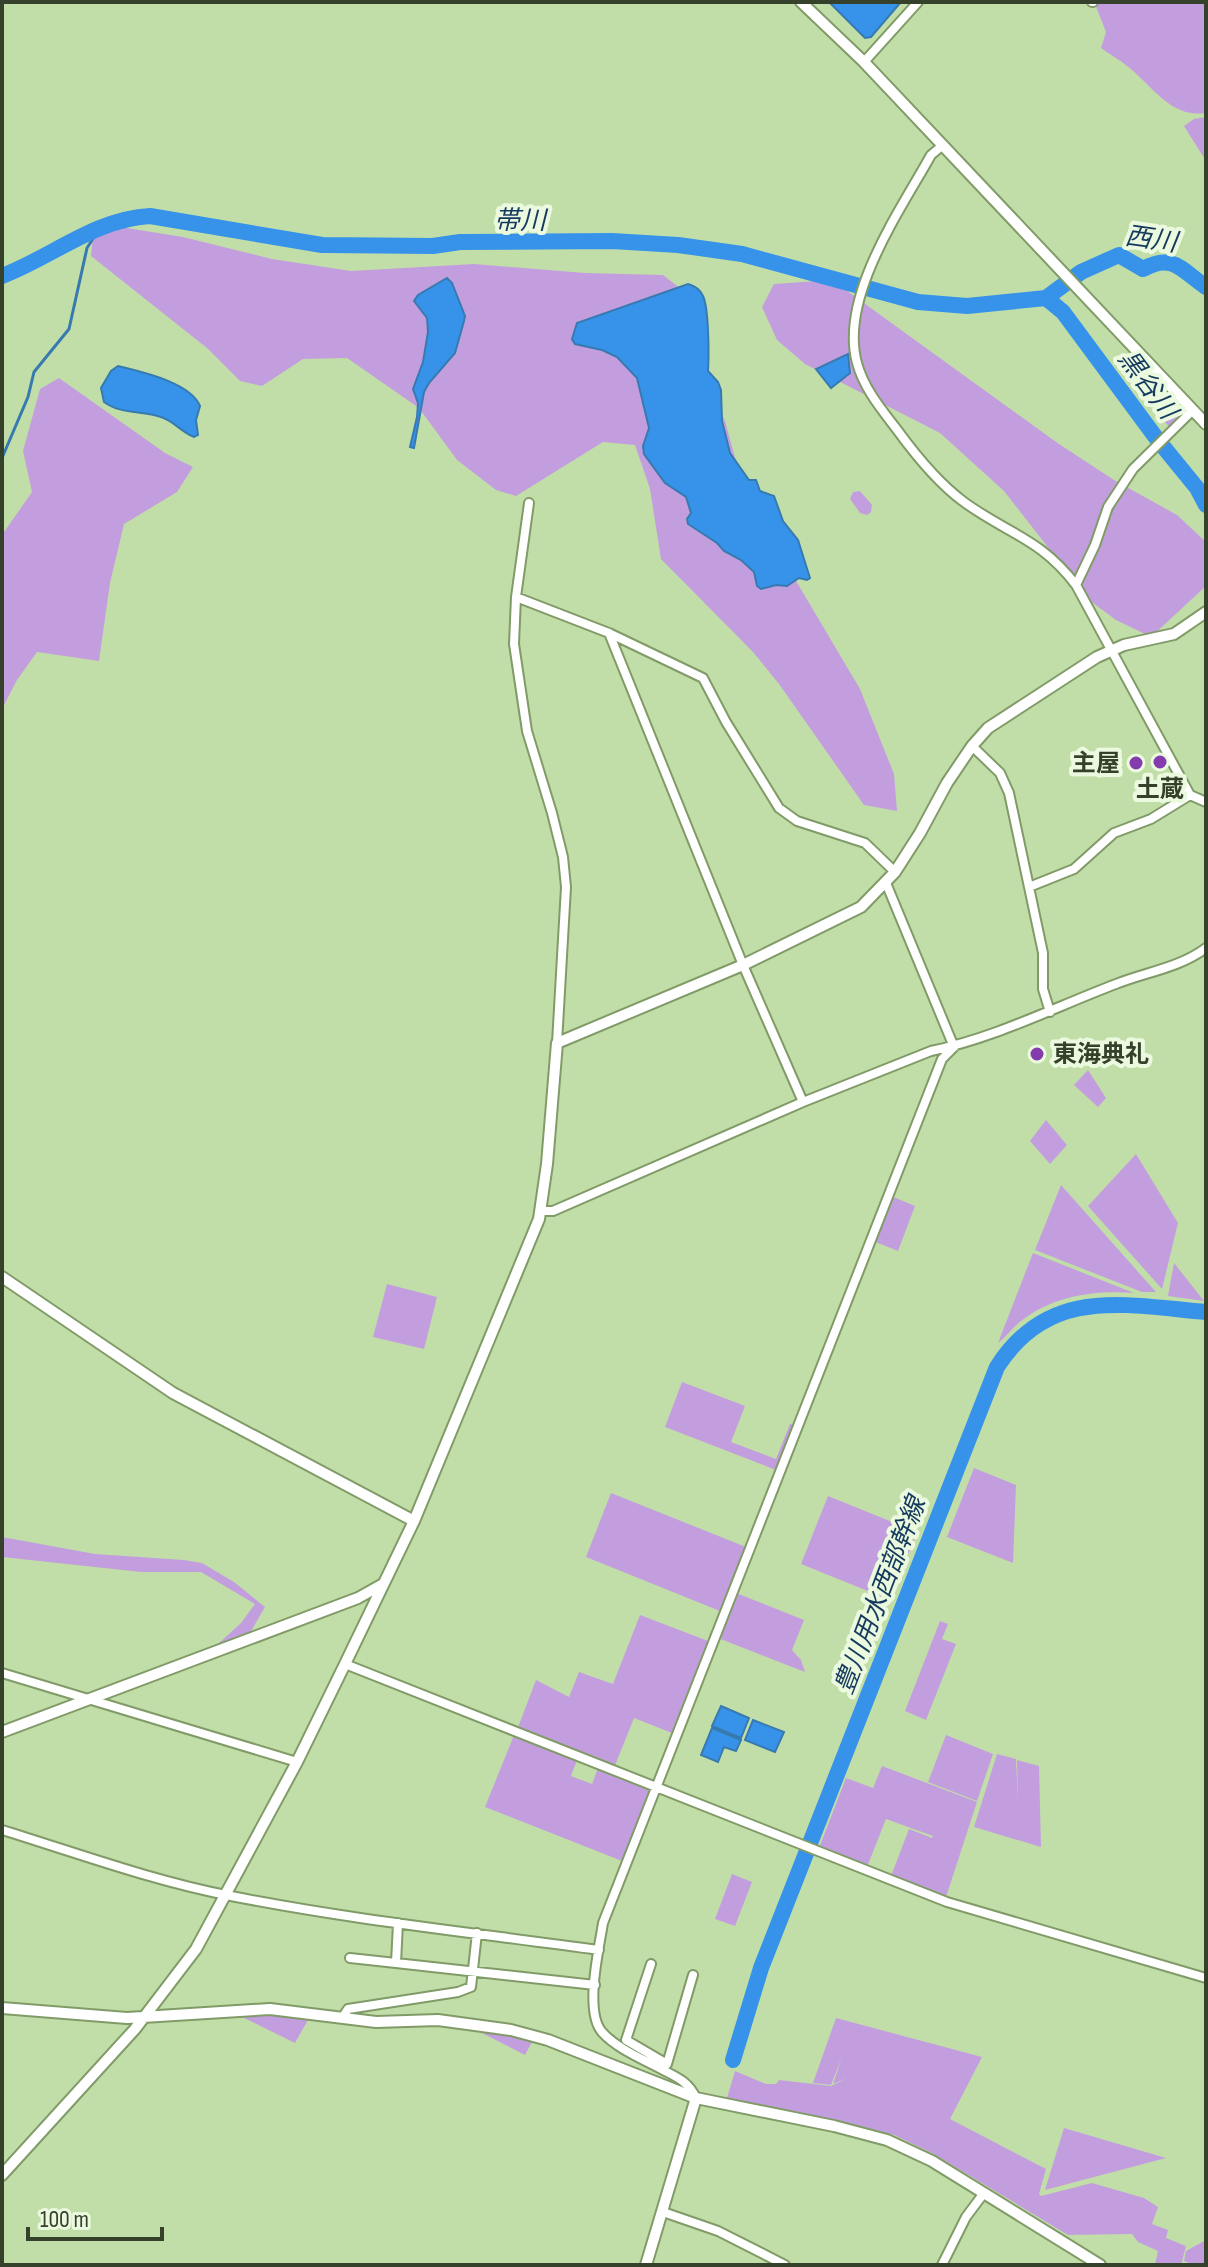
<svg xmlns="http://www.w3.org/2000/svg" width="1208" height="2267" font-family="'Sofia Sans Condensed','Noto Sans JP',sans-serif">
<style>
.green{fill:#c39edf}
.water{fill:#3793e9;stroke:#377ab0;stroke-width:2}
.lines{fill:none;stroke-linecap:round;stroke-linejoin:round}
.stream{stroke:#377ab0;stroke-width:3}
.river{stroke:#3793e9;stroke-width:16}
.minor-casing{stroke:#819b68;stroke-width:12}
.tertiary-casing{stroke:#819b68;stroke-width:14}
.minor{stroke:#fff;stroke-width:8}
.tertiary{stroke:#fff;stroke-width:10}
.poi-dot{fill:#833bae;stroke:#ebfadf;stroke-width:3}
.labels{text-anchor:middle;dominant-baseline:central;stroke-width:8;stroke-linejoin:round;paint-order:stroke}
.poi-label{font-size:24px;font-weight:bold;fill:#36412c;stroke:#ebfadf;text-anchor:end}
.water-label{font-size:26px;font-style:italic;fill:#163a5d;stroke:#ebfadf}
</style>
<rect width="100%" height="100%" fill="#c2dea8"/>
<path class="green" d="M1097,2H1206V113C1173,118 1155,90 1132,70C1123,62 1111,55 1101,48L1106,32L1095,4Z
M1206,117V161L1184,126L1194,119Z
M114,226L183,237L272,259L351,271L474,264L585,273L663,275L681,289L697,356L725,421L740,476L770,537L860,689L894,774L897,811L864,805L779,684L753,652L661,559L650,489L635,445L603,442L516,496L496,490L457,460L419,408L347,358L303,359L262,386L240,381L207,348L91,256L93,236Z
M832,280L1059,444L1114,480L1177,515L1206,542V586L1151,637L1116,620L1089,600L1004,491L940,433L805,364L777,340L762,307L774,284Z
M59,378L165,453L193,467L177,492L124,524L110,583L99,661L37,652L17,680L2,709V535L32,492L23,451L40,389Z
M1144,396H1171L1185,412L1169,427Z
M860,491L872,505L871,512L867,515L860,513L850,499L853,492Z
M1088,1070L1106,1098L1098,1107L1074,1085Z
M1046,1120L1067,1145L1050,1164L1030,1141Z
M1136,1154L1178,1223L1162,1289L1088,1206Z
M1061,1185L1156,1292H1142L1035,1250Z
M891,1196L915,1206L898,1251L873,1241Z
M1033,1253L1134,1293C1094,1290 1053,1296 1021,1321C1012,1328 1006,1337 998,1343Z
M1174,1263L1204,1301L1168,1296Z
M387,1284L437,1297L424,1349L373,1337Z
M682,1382L745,1406L731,1442L776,1459L790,1424L794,1425L776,1470L665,1427Z
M974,1468L1016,1485L1013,1563L947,1537Z
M611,1493L746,1547L720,1611L586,1557Z
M828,1496L917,1532L890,1600L801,1564Z
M2,1537L95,1554L184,1560L202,1563L234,1582L265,1607L250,1633L218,1644L241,1623L255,1604L201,1572H141L2,1557Z
M736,1593L804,1620L792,1650L801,1660L805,1672L718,1638Z
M640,1615L708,1641L672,1733L634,1718L614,1768L517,1730L536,1680L569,1697L579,1672L613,1684Z
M940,1621L948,1624L942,1639L956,1644L926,1720L905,1711Z
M514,1735L577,1760L571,1776L592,1784L598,1768L650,1789L622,1861L485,1807Z
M946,1735L993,1754L977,1801L928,1782Z
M997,1754L1016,1759L1018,1803L1017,1760L1039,1766L1041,1847L974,1827Z
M882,1766L977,1802L946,1897L891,1876L909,1829L932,1838L933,1836L886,1819L867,1867L819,1848L846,1778L873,1788Z
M732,1874L752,1882L735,1926L715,1919Z
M268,2013L309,2018L295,2043L238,2015Z
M836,2018L982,2057L950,2119L1046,2169L1039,2194L1041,2196L1092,2183L1144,2198L1158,2207L1152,2224L1168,2230L1166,2238L1186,2246L1181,2265H1155L1158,2251L1138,2242L1132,2234L1068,2235L932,2153L894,2135L852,2124L727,2098L735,2071L766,2084H776L779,2080L831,2086L847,2078L833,2084L842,2057L831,2085L813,2083Z
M479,2029L533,2040L525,2055L478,2031Z
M1064,2128L1166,2158L1045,2190Z
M1206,2240V2265H1194L1184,2261L1186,2251Z"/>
<path class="water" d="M829,2H901L871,37L865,38Z
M447,278L452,283L465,316L464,321L455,353L429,383L424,392L414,448L410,447L417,417L418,403L413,389L423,362L428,332L427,318L414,301L418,295Z
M688,284C695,286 700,289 703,296C709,309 709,356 708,371L718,382L721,390L722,421L730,453L749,480H756L760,491L774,496L783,521L798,540L810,578L807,580L799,578L787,586L776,585L761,589L757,586L754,572L741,560L724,551L717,543L688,524L687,519L691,513L686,497L665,483L644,454L643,446L649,428L637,378L617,357L602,350L575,344L572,339L577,323Z
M848,354L850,373L831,388L816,369Z
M118,366C141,372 190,382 200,406L196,420L198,435L194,437C181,432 174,421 161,417C142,410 122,415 104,402L101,388L111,371Z
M721,1706L749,1718L741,1738L712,1726Z
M753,1720L784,1732L775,1752L745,1740Z
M712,1728L741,1740L736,1751L724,1747L718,1762L701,1755Z"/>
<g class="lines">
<path class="stream" d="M2,458L28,397L34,372L69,329L87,248L101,226"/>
<path class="river" d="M2,276C52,257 95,219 150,216L322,245L433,246L460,242L612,241L678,245L742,254L918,302L967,306L1046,298L1081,272L1119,255L1143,269C1173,252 1182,271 1206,287
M1046,298L1063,312L1157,439L1197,488L1206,505
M733,2060L761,1968L997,1367C1049,1286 1124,1305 1206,1312"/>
<g class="minor-casing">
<path id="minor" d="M1092,2H1093
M864,62L918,2
M943,145L931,155C900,211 839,297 857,363C864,389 882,410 898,431C917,457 938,483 964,502C1008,534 1040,538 1076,585L1190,795L1206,802
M529,503L516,597L514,644L527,731L552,813L563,857L566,887L557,1043
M1076,585L1095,545L1108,507L1133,469L1193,410
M516,597L609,633L703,678L726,722L779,808L797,821L865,843L895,872
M609,633L743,965L803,1102
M972,746L1000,773L1009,793L1043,953V989L1050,1012
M886,883L954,1047
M1029,887L1074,869L1114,833L1151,819L1190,795
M541,1211H553L803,1102L931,1051C995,1038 1055,1007 1116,984C1146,972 1179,968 1206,948
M345,1664L947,1902L1206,1978
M2,1673L297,1762
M2,1830C77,1853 153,1881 231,1896C352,1920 476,1933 599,1950
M398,1923L396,1963L595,1985
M350,1958L396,1963
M651,1964L626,2040L667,2064L693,1975
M342,2018L348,2009L458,1992L471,1987L477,1933
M696,2098C689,2083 679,2078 665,2071C645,2060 617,2049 602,2032C584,2011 599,1949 603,1923L942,1059L954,1047
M663,2212L718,2231L785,2265
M942,2265L966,2217L984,2193"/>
</g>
<g class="tertiary-casing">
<path id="tertiary" d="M801,2L864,62L1206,424
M2,1277L173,1393L414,1521
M2,1732L358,1598L383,1584
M2,2008L127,2018L270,2009L376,2022L438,2020L511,2030L548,2040L696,2098L834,2126L887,2140L932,2161L1100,2265
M2,2175L135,2029L196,1949L297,1762L345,1664L414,1521L539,1219L547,1164L557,1043L743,965L861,907L895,872L920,833L947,783L972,746L988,728L1097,657L1124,645L1174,634L1206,612
M646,2265L696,2098"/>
</g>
<use href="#minor" class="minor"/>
<use href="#tertiary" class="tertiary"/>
</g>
<g class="poi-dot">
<circle cx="1160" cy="762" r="8"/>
<circle cx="1136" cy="763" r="8"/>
<circle cx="1037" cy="1054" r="8"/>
</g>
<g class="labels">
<g class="poi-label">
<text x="1120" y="763">主屋</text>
<text x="1160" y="789" text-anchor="middle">土蔵</text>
<text x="1053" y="1054" text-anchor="start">東海典礼</text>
</g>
<g class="water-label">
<text x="520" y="221">帯川</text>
<text transform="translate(1151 240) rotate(8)">西川</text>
<text transform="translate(1147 385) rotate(53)">黒谷川</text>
<text transform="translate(881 1596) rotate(-69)">豊川用水西部幹線</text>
</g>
</g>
<rect width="1208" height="2267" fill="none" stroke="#36412c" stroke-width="8"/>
<path d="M28 2227v12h134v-12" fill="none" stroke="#36412c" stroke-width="4"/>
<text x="40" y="2227" font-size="24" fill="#36412c" stroke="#ebfadf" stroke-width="6" paint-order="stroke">100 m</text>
</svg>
